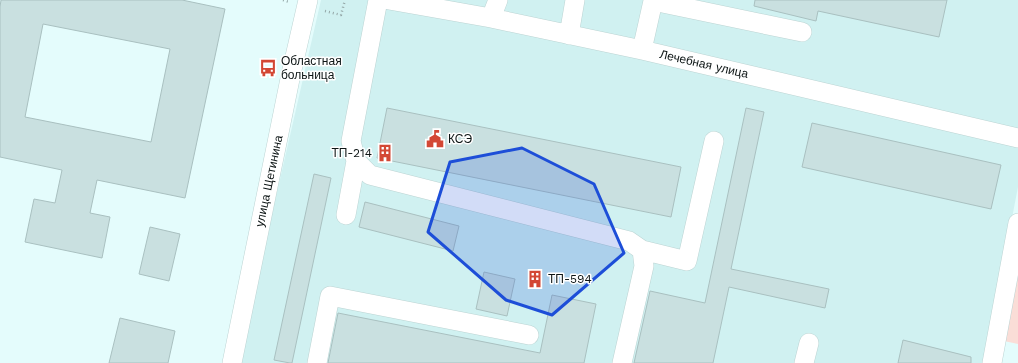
<svg xmlns="http://www.w3.org/2000/svg" width="1018" height="363" font-family="'Work Sans',sans-serif">
<style>
.built{fill:#d0f1f1}
.green{fill:#faddd7}
.building{fill:#c9e0e0;stroke:#a9c0c0;fill-rule:evenodd}
.lines{fill:none;stroke-linecap:round;stroke-linejoin:round}
.minor-casing{stroke:#bcd4d3;stroke-width:20}
.path{stroke:#94a7a7;stroke-width:2.5;stroke-dasharray:1 3;stroke-linecap:butt}
.minor{stroke:#fff;stroke-width:19}
.marked{fill:#1d4ed8;fill-opacity:0.2;stroke:#1d4ed8;stroke-width:3;stroke-linejoin:round}
.labels{text-anchor:middle;dominant-baseline:central;stroke-width:3;stroke-linejoin:round;paint-order:stroke}
.poi-label{font-size:12px;fill:#0d1515;stroke:#fff;text-anchor:start}
.street-label{font-size:12px;fill:#0d1515;stroke:#fff}
</style>
<rect width="100%" height="100%" fill="#e4fcfc"/>
<path class="built" d="M321,0H1018V187L984,363H238Z"/>
<path class="green" d="M1018,270V344L1004,341Z"/>
<path class="building" d="M1,0H182L225,9L185,198L97,180L90,213L110,217L102,258L25,242L34,199L55,203L62,170L0,157V7ZM43,24L170,49L151,142L25,117Z
M755,0H947L939,37L818,11L816,21L754,6Z
M387,108L681,167L671,217L377,158Z
M746,108L764,112L731,269L829,289L825,308L729,287L713,363H634L650,291L705,303Z
M812,123L1001,165L991,209L802,167Z
M314,174L331,178L292,363H290L274,360Z
M365,202L459,226L453,251L359,227Z
M150,227L180,234L169,281L139,274Z
M484,272L515,279L507,316L476,309Z
M552,295L596,304L584,363H328L338,313L540,353Z
M120,318L175,331L168,363H109Z
M903,340L971,357V363H898Z"/>
<g class="lines">
<g class="minor-casing">
<path id="minor" d="M378,0L351,141L356,161L370,175L629,241L642,250L644,266L622,363
M389,0L491,18L642,50L1018,138
M491,18L498,0
M569,35L575,0
M642,50L653,1L802,32
M346,215L356,161
M642,250L687,261L714,141
M232,363L291,74L308,0
M317,363L330,296L529,335
M804,363L809,343
M992,363L1018,223"/>
</g>
<path class="path" d="M283,0L289,2
M325,11L341,15L345,0"/>
<use href="#minor" class="minor"/>
</g>
<path class="marked" d="M522,148L594,184L624,253L552,315L506,300L428,232L450,162Z"/>
<defs>
<g id="bus-bare" transform="scale(1.38)"><path d="M-5-6H5V4H4V6H2V4H-2V6H-4V4H-5ZM-3.5-4V0h7V-4ZM-3.5 1.2v1.5H-2V1.2ZM2 1.2v1.5H3.5V1.2Z" fill="#d34734" stroke="#fff" stroke-width="2.5" paint-order="stroke"/></g>
<g id="civic-bare" transform="scale(1.38)"><path d="M-.6-6.5H3V-4.5H.6V-3L4-1V1h2V6H-6V1h2V-1L-.6-3ZM-1.2 2.5V6h2.4V2.5Z" fill="#d34734" stroke="#fff" stroke-width="2.5" paint-order="stroke"/></g>
<g id="building-bare" transform="scale(1.38)"><path d="M-4-6H4V6H1V3H-1V6H-4ZM-2.5-4.3h1.7v1.8h-1.7ZM.8-4.3h1.7v1.8H.8ZM-2.5-1h1.7V.8h-1.7ZM.8-1h1.7V.8H.8Z" fill="#d34734" stroke="#fff" stroke-width="2.5" paint-order="stroke"/></g>
</defs>
<g fill-rule="evenodd">
<use href="#bus-bare" x="268" y="68"/>
<use href="#civic-bare" x="435" y="139"/>
<use href="#building-bare" x="385" y="153"/>
<use href="#building-bare" x="535" y="279"/>
</g>
<g class="labels">
<g class="poi-label">
<text x="281" y="61">Областная<tspan x="281" dy="14">больница</tspan></text>
<text x="448" y="139">КСЭ</text>
<text x="372" y="153" text-anchor="end">ТП-214</text>
<text x="548" y="279">ТП-594</text>
</g>
<g class="street-label">
<text transform="translate(704 64) rotate(13)">Лечебная улица</text>
<text transform="translate(269 181) rotate(-78)">улица Щетинина</text>
</g>
</g>
</svg>
